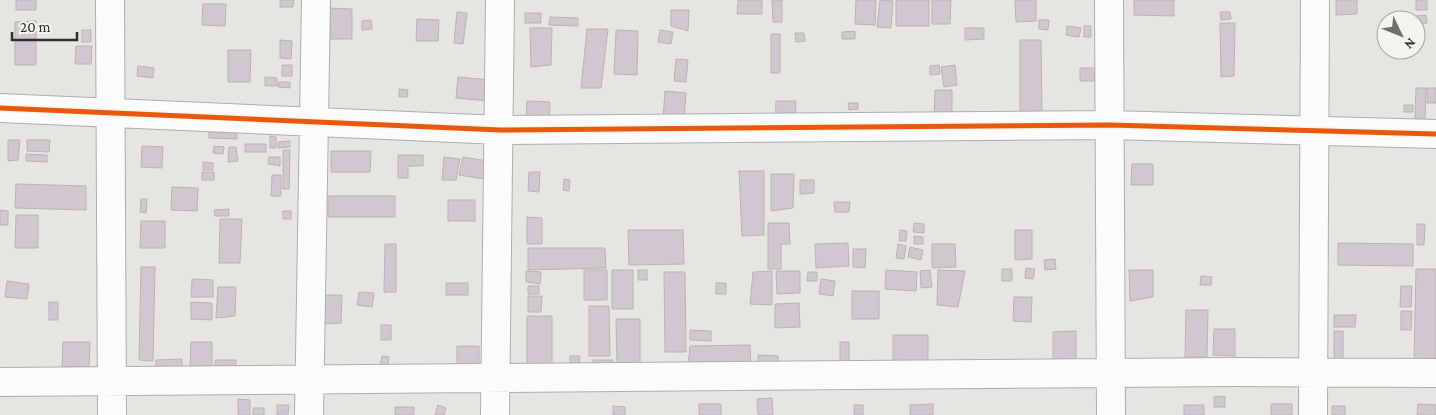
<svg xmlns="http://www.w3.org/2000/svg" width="1436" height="415" font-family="'Crimson Pro',serif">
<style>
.building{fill:#d1c8cf;stroke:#b7b6b5}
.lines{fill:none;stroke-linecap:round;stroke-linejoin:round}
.minor-casing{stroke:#aeaeac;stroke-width:30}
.minor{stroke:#fbfbfb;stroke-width:28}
.cycleway-casing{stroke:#f5f3ed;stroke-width:8}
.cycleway{stroke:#e8590c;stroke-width:5}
</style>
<rect width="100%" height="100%" fill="#e6e5e2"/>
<path class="building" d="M16,0H36V10H16Z
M280,0H294L293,7H280Z
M738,0H762V14H737Z
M772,0H782V22H773Z
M856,0H876L875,25L855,24Z
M880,0L893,1L891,28L877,27Z
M896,0H929V26H896Z
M932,0H951L950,24H932Z
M1015,0H1036V21L1016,22Z
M1134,0H1174V16L1134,15Z
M1336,0H1357V14L1336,15Z
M1416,0H1427V10H1416Z
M203,4H226L225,26L202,25Z
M329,8L352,9V39H331Z
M671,10H689L688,31L671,26Z
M457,12L467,13L463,44L454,43Z
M1220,12H1230L1231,19L1221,20Z
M525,13H541V23H525Z
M1426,15L1427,23L1416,25L1414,16Z
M550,17L578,18V26L549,25Z
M417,19L439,20L438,41H416Z
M371,20L372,29L362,30V21Z
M1039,20H1049L1048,30L1039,29Z
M36,21V65H15V22Z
M1220,23H1235L1234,76L1221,77Z
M1067,26L1081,28L1079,37L1066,35Z
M1084,26H1091V37H1084Z
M530,28H552L551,65L531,67Z
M965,28H984V39L965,40Z
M587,29H608L601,88H581Z
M82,30H91V42H82Z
M616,30L638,31L637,75L614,74Z
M660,30L673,32L671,44L658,42Z
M855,31V39H842V32Z
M795,33H804L805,41L796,42Z
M771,34H780V73H771Z
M280,40L292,41L291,59L280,58Z
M1020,40H1041L1042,116H1020Z
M76,46H92L91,64H75Z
M228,50H251L250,82H228Z
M676,59L688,60L686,82L674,81Z
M282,65H292V76H282Z
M939,65L940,74L930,75V66Z
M955,65L957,85L944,87L941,67Z
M138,66L154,68L153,78L137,76Z
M1080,68H1095V81H1080Z
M265,77L277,78V86H265Z
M458,77L490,80L488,101L456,98Z
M279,82H290V88L278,87Z
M1416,88H1426L1425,119H1415Z
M1427,88H1436V103H1427Z
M399,89L408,90L407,97H399Z
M935,90H952V121H934Z
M665,91L686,93L684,120L663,119Z
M527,101L550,102L549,124L526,123Z
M776,101H796L795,125L775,124Z
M848,103H858V109L849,110Z
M1404,105H1413V112H1404Z
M209,125L237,126V139L209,138Z
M270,136L276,137V148H270Z
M8,140H20L18,160L8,161Z
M27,140H50L49,152L27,151Z
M290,141V147L278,148V142Z
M245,144H266V152H245Z
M142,146L163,147L162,168L141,167Z
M214,146L224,147L223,154L213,153Z
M229,147H236L238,161L228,162Z
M283,150H290L289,189H283Z
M331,151H371L370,172H331Z
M26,154L47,155V162L26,161Z
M398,155H423V166H408V178H398Z
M269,157H280V166L268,164Z
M444,157L460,159L456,180H442Z
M463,157L487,161L484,179L459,175Z
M203,162L213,163V170H203Z
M1132,164H1153V185H1131Z
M739,171H764V235L742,236Z
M202,172H214V180H202Z
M529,172H540L539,192L528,191Z
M771,174H794L793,208L771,211Z
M272,175H281V196H271Z
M564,179L570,180L569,191L563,190Z
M800,180H814V193L800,194Z
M16,184L86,186V210L15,208Z
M172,187L198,188L197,211L171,210Z
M328,196H395V217H328Z
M141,199H147L146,213L140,212Z
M448,200H475V221H448Z
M834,202H850L849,212H835Z
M229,209V216H215L214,210Z
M0,210L8,211V225H0Z
M283,211H291V219H283Z
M16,215H38V248H15Z
M527,217L542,218V244H527Z
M220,219H242L240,263H219Z
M141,221H165V248H140Z
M768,223H789L790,244H781V269H768Z
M914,223L924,224V233L913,232Z
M1417,224H1425L1424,245H1417Z
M628,230H683L684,264L629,265Z
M900,230L907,231L906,241H899Z
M1015,230H1032V259L1015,260Z
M914,236L923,237V244H914Z
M848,243L849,266L816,268L815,244Z
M1338,243L1413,244V266L1338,265Z
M385,244H396V292H384Z
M898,244L906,246L904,259L896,258Z
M932,244H955L956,267L932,268Z
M910,247L923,250L921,260L908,257Z
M528,248H605L606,268L528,270Z
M853,249H866L865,268L853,267Z
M1055,259L1056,269L1045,270L1044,260Z
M141,267H155L153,361L139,360Z
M1026,268L1035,269L1033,279L1025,278Z
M1002,269H1012V281H1002Z
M1416,269H1436V361H1414Z
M584,270H607V300H584Z
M612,270H633V309H612Z
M638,270H647V280H638Z
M886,270L917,272L916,291L885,289Z
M930,270L932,287L921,288L920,271Z
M938,270L965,271L958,307L937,305Z
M1129,270H1153V297L1130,301Z
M526,271L541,272L540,284L526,282Z
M772,271V305L750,304L753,272Z
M776,271H800V293L777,294Z
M664,272H685L686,352H665Z
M808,272H817V281H807Z
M1201,276L1212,277L1211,285H1200Z
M192,279L213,280V297H191Z
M821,279L835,281L833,296L819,294Z
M7,281L29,284L27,299L5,297Z
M446,283H468V295H446Z
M716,283H726V294H716Z
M528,286H539V294H528Z
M1401,286H1412L1411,307H1400Z
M218,287H236L235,316L216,318Z
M852,291H879V319H852Z
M359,292L374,293L372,307L357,305Z
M323,295H342L341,323L323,324Z
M528,296H542L541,312H528Z
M1014,297H1032L1031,322L1013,321Z
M49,302H58V320H49Z
M191,302L212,303V320L191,319Z
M799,303L800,327L775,328V304Z
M589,306H609L610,356H589Z
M1186,310H1208L1207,357H1185Z
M1401,311H1412L1411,330H1401Z
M1334,315H1356L1355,327H1334Z
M527,316H552V365L527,364Z
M616,319H640V365H617Z
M381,325H391V340H381Z
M1214,329H1235V356L1213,355Z
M690,330L711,331V341L690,340Z
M1076,331V364H1053V332Z
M1334,331H1343V361L1334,362Z
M893,335H928V362L893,363Z
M63,342H90L89,367H62Z
M191,342H212V366H190Z
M840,342H849V362H840Z
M750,345L751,366L688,367L690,346Z
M457,346H479V367H457Z
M758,355L778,356V364L758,363Z
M382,356L389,357L388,367L380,366Z
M570,356H580L579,365H570Z
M182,359V371H156V360Z
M215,360H236V370L215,369Z
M593,360H613V366H593Z
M1225,396V407H1214V397Z
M772,398L773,415H758L757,399Z
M238,399L250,400V415H238Z
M699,404H721V415H699Z
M933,404V415H910V405Z
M1271,404H1292V415H1271Z
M1418,404L1436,405V415H1417Z
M277,405H289L288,415H277Z
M438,405L446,408L444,415H435Z
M854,405H863V415H854Z
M1184,405H1204V415H1184Z
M613,406L625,407V415H613Z
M1332,406H1345V415H1332Z
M395,407H414V415H395Z
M253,408H264V415H253Z"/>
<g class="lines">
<g class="minor-casing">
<path id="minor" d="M110,0L112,415
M1109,0L1111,415
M0,108L500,130L1110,125L1436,134
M0,382L1233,372L1436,373
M309,415L316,0
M495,415L500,0
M1313,415L1315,0"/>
</g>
<use href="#minor" class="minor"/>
<g class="cycleway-casing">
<path id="cycleway" d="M0,108L500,130L1110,125L1436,134"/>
</g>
<use href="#cycleway" class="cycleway"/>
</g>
<g transform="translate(1401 35) rotate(133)"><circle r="24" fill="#f5f3ed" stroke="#a7a5a1"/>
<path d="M0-4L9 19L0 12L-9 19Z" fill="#706f6d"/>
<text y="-8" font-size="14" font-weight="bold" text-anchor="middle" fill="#31302e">N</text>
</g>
<path d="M12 32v8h65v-8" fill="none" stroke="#31302e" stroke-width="2.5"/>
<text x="20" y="32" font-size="15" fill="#31302e" stroke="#f5f3ed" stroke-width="4" paint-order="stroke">20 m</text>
</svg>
